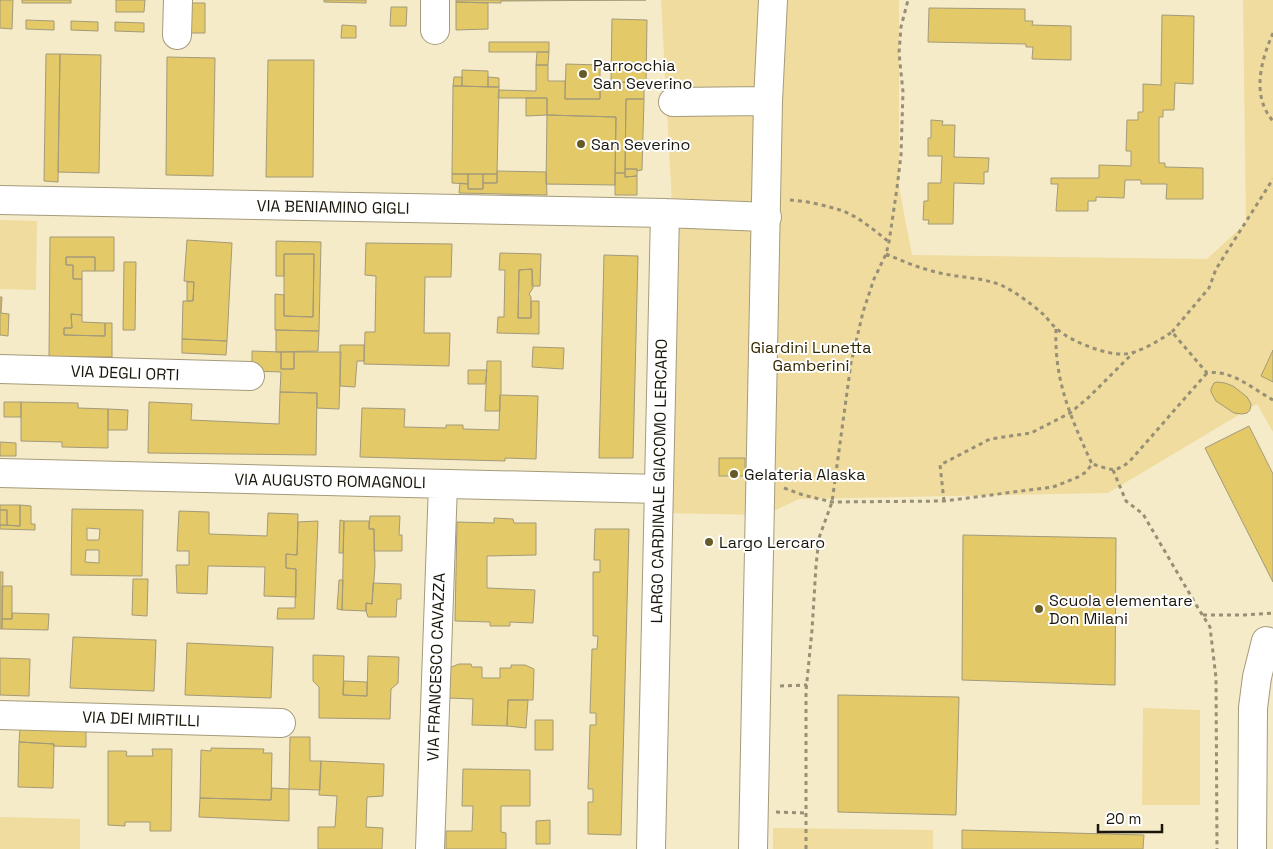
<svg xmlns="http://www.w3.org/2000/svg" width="1273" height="849" font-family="'Space Grotesk',sans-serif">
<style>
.green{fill:#efdc9e}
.building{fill:#e4c969;stroke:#a39a79;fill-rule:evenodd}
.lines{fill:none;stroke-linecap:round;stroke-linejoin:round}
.minor-casing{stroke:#a59b7b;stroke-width:30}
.path{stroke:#978f76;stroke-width:3;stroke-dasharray:4 4;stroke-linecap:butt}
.minor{stroke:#fff;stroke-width:28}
.poi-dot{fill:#685a27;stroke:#fff;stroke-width:2}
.labels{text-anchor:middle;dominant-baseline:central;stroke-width:4;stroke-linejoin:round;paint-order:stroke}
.poi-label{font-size:16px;fill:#1a160a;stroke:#fff;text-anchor:start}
.street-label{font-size:16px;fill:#1a160a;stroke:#fff}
.park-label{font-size:16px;fill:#342900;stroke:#fff}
</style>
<rect width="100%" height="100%" fill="#f5ebc8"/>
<path class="green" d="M661,0H899V187L912,255L1207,259L1246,223L1243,0H1273V432L1257,404L1108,493L799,499L765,515L665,513L672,204Z
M0,220L37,221L36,290L0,289Z
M1143,708L1200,710V805H1142Z
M0,817L80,819V849H0Z
M773,828L933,830V849H773Z"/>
<path class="building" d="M0,0H13L12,29L0,28Z
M22,0H71V3H22Z
M116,0H145L144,12H116Z
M324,0H366V3L324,2Z
M456,0H646L501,1V3L456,2Z
M456,2L488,3V29L456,30Z
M190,3H205V33H190Z
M391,7H407L406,26H390Z
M929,8L1025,9V21H1033L1032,25L1071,26V60L1032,59L1033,47H1026V44L928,42Z
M1162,15L1194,16L1193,84L1175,83L1174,110H1163V117H1159V163H1165V167L1203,168V199H1166L1167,184H1141V180H1125L1124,198L1096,197V201H1088V211H1056L1058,184H1051V178H1099V165L1131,166V151H1126L1127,120H1138V112H1143V84L1161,85Z
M612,19L647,20L646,83L611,82Z
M26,20L54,21V30L26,29Z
M71,21L98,22V31L71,30Z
M115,22L144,23V32L115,31Z
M342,25L356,26V38H341Z
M489,42H549V52H489Z
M537,52H549L548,65H536Z
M46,54H60L58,182L44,181Z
M60,54L101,55L99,173L58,172Z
M167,57L215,58L213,176L166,175Z
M268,60H314L313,177H266Z
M566,64L600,65V99H565Z
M536,65H548V81H565V99H600V81L644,83V99H626L625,173H615L616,117L547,115V98H498L499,90L536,91Z
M462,70L488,71V87L462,86Z
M454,77H462V86H453Z
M488,77L499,78V87H488Z
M453,86L499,87L497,174H452Z
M526,98H547V115L526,116Z
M626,99H644L642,170L637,171V169H625Z
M547,115L616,117L615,185L546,184Z
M931,120L943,121L942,125H955L954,157L989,158L988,172H984V184L954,183L953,224H928L929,220H923L924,201H928V183H941L942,156H928V138H931Z
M625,169H637V176L625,177Z
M497,171L546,172L547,195L459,193L460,183L468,184V189H483V183H497Z
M615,173H625V177L637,176V195H615Z
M452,174H468V184L452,183Z
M468,174H483V189H468Z
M483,174H497V183H483Z
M50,237H114V271H95V257H66V265H73V279H82V315L71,314L72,328H64V335L105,336V323H112V357H49Z
M187,240L232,243L227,341L182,339L183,301H193L194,282L184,281Z
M276,241L321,242L319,331L275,330V294L284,295V316L313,317L314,254H284V276H276Z
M366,243L452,244L451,277H425L424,333H450L449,366L364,364L365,332H375L376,276L365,275Z
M500,253L541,254L540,286H532V269L519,270L518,318H531V301H539V334L497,333L498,317H504L505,270H499Z
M284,254H314L313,317L284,316Z
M604,255L638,256L633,458H599Z
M66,257H95V271H82V279H73V265H66Z
M124,262H136L135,330H123Z
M532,269L533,288L529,294L531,297V318H518L519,270Z
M187,282H194L193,301H187Z
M0,297H2L1,313L9,314L8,336L0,335Z
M71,314L82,315V322L105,323V336L64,335V328H72Z
M276,330L319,331L318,351L276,352Z
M182,339L227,341L226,355L182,353Z
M340,345H364V361H357L355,387L340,386Z
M533,347L564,348L563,369L532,367Z
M1273,350V382L1261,376Z
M252,351L281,352V369H294V352H341L339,409L317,408V393L280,392L281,372L252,371Z
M281,352H294V369H281Z
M487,361H501V394L500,395V411H485Z
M468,370H487L485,384H468Z
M1217,382L1225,383L1233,386L1247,397L1251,404L1250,410L1247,413L1242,414L1234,413L1216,401L1211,392V389L1214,383Z
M280,392L317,393L316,455L148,453L149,402L192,404L191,420L279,424Z
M500,395L538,396L536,459L505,458V461L360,457L362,408L405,409L404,427L446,428V425H463V429L499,430Z
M4,402H21V417H4Z
M21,402L78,403V408L108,409V448L62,447V442L21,441Z
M108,409L128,410L127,430H108Z
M1249,426L1273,474V582L1205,448Z
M0,442L16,443V456H0Z
M719,458H745V476H719Z
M0,505H20V526L7,525V510H0Z
M20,505L31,506V524H35V530L0,529V525L20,526Z
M72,509L143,510L142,576L71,575ZM87,528L100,529L99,540H87ZM86,550H99V563L85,562Z
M0,510H7V525H0Z
M179,511L209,512V534L267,536L268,513L298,514L297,555L286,554V568L296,569V597L264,596L265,567L208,566L207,594L177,593L176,565H189V551H177Z
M370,516H400L399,535H402V551H374V529H369Z
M494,518L513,519L514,523H536V555L487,556V588L535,590L533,623L510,622V626H490V622L455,621L457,522L494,523Z
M340,520L344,521L343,553H339Z
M318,521L314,619H277L278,608H295L296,569L286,568V554L297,555L298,522Z
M344,521H369V529H374L375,566L372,604L366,603V611L342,610Z
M595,529H629L621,835L588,834V802H593V789H588L590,725H596V713H590L592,649H597L598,636H593V572H600V560H594Z
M963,535L1116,538L1115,685L962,680Z
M0,572H3L2,629H0Z
M133,579H148L147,616L132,615Z
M339,580H343L342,610L337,609Z
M373,583L401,584V599H397L396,617H368L366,611V603L372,604Z
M2,586H12V619H2Z
M12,613L49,614L48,630L2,629V619H12Z
M73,637L156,640L154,691L70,688Z
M187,643L273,647L271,698L185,695Z
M313,655L344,656L343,695L367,696L368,656L399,657L398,683L391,689L390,719L319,718V687L313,681Z
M0,658L30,659L29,696L0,695Z
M459,664H471L472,667H482V678H500V668H511V665H525L534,669L533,700H508L507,726L472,725L473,699L449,698V668Z
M344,681L367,682V696L343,695Z
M838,695L959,697L956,815L838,812Z
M508,700H528L526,728L507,726Z
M535,720H553V750H535Z
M20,729L86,730V747L53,746L54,744L19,742Z
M290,737H310V761H321L320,790L289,789Z
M19,742L54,744L53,788L18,787Z
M211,748L264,749L263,753H272L271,800L200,798L201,750L211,751Z
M152,749H172L171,831H150V822H125V826L108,825V751H126L127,752L126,756H153Z
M321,761L384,764L383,796L367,797L366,827L383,828L382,849H318V827H335L337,796L319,795Z
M463,769L530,770V806H501V832L506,833V849H446V831H472L473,806H462Z
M272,788L289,789V821L199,817L200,798L271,800Z
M550,820V844H536V821Z
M962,830L1144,835L1143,849H962Z"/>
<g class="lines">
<g class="minor-casing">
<path id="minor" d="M435,0V30
M177,35L178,0
M673,102L768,101
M0,200L665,213L767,217
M0,369L250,376
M0,473L659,489
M0,715L281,723
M430,849L443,484
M651,849L665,213
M753,849L768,101L773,0
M1252,849L1253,708L1257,677L1266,641"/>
</g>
<path class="path" d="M1273,33C1261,60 1251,96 1273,121
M790,200C806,201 824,205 840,210C858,216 874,230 889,242
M886,254C902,261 919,268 936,272C958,278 983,277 1003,286C1017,293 1033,305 1044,315C1048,319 1052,325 1057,329C1070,341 1105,355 1124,354C1137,354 1160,340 1172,332L1207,373C1231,369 1253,389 1273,400
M1056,329C1054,381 1071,418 1092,464
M1172,332L1209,288L1216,269L1273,179
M1113,470L1126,501L1143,514L1198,608L1210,627L1216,678L1217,849
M784,488L803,495L832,502L944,501L1053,487L1078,477L1086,472L1092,464C1111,469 1113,474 1129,462L1207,373
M944,501L940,465L990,439L1031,433L1070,413L1089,397L1134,352
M1203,615H1245L1273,613
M780,686L807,685
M776,812L806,813
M806,849V691L812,630L816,566L819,538L832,502L851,363L863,312L874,279L886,254L889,242L897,188L901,155L903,92L899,53L901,27L908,0"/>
<use href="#minor" class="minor"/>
</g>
<g class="poi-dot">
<circle cx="583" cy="74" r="5"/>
<circle cx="581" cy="144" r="5"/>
<circle cx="734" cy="474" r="5"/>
<circle cx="709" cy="542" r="5"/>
<circle cx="1039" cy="609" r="5"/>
</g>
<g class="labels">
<g class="poi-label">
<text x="593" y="65">Parrocchia<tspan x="593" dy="18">San Severino</tspan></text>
<text x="591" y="144">San Severino</text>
<text x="744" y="474">Gelateria Alaska</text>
<text x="719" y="542">Largo Lercaro</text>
<text x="1049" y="600">Scuola elementare<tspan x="1049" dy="18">Don Milani</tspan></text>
</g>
<g class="street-label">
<text transform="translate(333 207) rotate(1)">VIA BENIAMINO GIGLI</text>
<text transform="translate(125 373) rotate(2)">VIA DEGLI ORTI</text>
<text transform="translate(330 481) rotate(1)">VIA AUGUSTO ROMAGNOLI</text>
<text transform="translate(659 481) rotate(-89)">LARGO CARDINALE GIACOMO LERCARO</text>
<text transform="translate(436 667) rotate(-88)">VIA FRANCESCO CAVAZZA</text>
<text transform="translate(141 719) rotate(2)">VIA DEI MIRTILLI</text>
</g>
<g class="park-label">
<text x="811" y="347">Giardini Lunetta<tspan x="811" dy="18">Gamberini</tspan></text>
</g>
</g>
<path d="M1098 824v8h64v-8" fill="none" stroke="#1a160a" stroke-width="2.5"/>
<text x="1106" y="824" font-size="15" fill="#1a160a" stroke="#ffffff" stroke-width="4" paint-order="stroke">20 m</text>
</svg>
